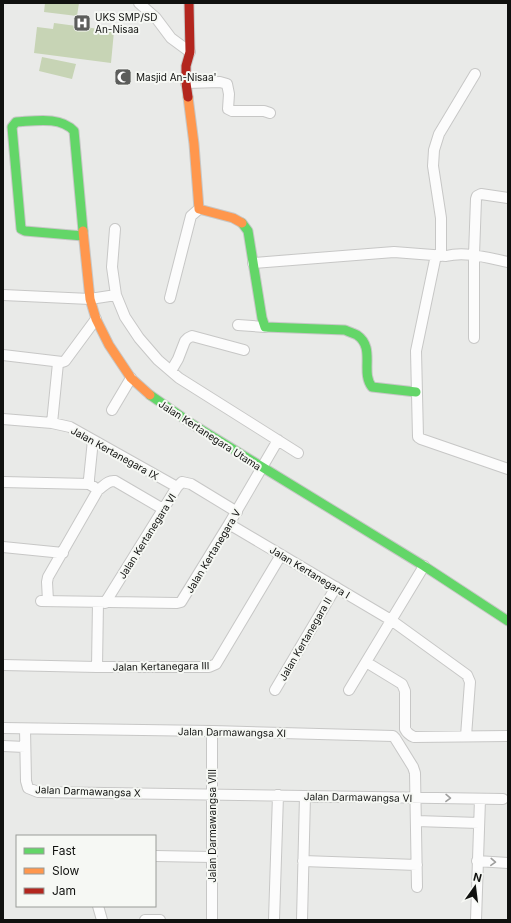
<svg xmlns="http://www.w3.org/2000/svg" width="511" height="923" font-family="Inter,sans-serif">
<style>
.green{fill:#c7d4b5}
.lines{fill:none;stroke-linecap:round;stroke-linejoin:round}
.street-casing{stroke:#c7c7c6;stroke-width:12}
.fast-casing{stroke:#c7c7c6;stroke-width:11}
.slow-casing{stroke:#c7c7c6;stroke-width:11}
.jam-casing{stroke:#c7c7c6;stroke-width:11}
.street{stroke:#fcfcfc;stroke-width:10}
.fast{stroke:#63d668;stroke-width:9}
.slow{stroke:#ff974d;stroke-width:9}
.jam{stroke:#b3261e;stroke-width:9}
.oneway{stroke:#9e9e9d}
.labels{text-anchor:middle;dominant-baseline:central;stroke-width:4;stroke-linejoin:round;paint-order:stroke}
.poi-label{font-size:10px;fill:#10110f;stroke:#f6f8f4;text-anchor:start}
.street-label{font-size:10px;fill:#10110f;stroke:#f6f8f4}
</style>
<rect width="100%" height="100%" fill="#e9eae8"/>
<path class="green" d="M45,3H79L77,16L44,12Z
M54,23L114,31L111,63L34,53L37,27L53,29Z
M42,57L76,64L72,79L39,71Z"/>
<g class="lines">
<g class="street-casing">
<path id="street" d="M139,3L156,18L171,38L190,52
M186,83L220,82L227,84L229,94L228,109L232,111H264L270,113
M115,229L112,267L116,295L125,317L139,338L158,360L179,378L298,453
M436,255L416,351L418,437L421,439L508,469
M441,256V218L433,166L434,150L439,134L475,74
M253,263L394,252L446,256C466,251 488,258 508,262
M3,295L90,299L116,295
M170,298L191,216L199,209
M238,325L265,327
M474,338V255L476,199L477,196L481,194L508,198
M3,355L62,362L65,361L96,319
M171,371L178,359L185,341L188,338L192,336L244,350
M112,410L131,378
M3,419L52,423L70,427L177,487
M52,423L58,363
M93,440L89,479V484L94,487
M3,482L89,484
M229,524L391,620L467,675L470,682L466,736
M3,547L63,553
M41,601L177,603L181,602L229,524L278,440
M48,601L47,582L48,577L98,490C104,486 108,480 115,481L163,509
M105,603L177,487L182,482L191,484L237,512
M366,662L402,684L405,691V729C407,733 409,735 414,737L508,736
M3,665L97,667H209L216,664L281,555
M97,667L98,602
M275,690L336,587
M349,690L424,566
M3,728L212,731L393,736L395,738L413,767L415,773L417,887
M25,729L26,781L28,788L38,792L503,799
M3,746L25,747
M416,821L479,823
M155,856L212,857
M303,861L417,865
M477,861L508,863
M98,906L102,920
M145,920H160
M212,920V731
M274,920L278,795
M302,920L305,796
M476,920L480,799"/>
</g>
<g class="fast-casing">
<path id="fast" d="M242,223L248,231L262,318L265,327L345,330C349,332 353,333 357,335C376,348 360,372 372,387L416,392
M83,231L74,131C60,116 35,121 16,122L12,127L21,229L25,231L83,236
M150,395L192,424L424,566L508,621"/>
</g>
<g class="slow-casing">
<path id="slow" d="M188,97L194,144L199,209L233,218L242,223
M83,231L90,299L96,319L109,345L131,378L150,395"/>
</g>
<g class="jam-casing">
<path id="jam" d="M188,97L186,83V66L190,52L189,3"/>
</g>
<use href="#street" class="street"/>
<use href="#fast" class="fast"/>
<use href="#slow" class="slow"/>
<use href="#jam" class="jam"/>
</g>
<defs><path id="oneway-chevron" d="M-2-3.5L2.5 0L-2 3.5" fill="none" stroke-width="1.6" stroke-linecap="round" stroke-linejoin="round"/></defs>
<g class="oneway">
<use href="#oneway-chevron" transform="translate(448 798) rotate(1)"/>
<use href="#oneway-chevron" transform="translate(493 862) rotate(3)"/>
</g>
<defs>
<g id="hospital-square" transform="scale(0.9)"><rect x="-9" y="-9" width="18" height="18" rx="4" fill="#5c5d5b" stroke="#f6f8f4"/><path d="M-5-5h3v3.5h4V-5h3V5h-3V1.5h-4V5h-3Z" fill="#fff"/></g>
<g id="mosque-square" transform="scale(0.9)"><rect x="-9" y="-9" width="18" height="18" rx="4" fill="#5c5d5b" stroke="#f6f8f4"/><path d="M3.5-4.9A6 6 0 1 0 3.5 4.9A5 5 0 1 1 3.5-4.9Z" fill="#fff"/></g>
</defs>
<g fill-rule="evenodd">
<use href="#hospital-square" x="82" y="23"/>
<use href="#mosque-square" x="123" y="77"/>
</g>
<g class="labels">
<g class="poi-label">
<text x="95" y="17">UKS SMP/SD<tspan x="95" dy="12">An-Nisaa</tspan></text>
<text x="136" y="77">Masjid An-Nisaa'</text>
</g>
<g class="street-label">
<text transform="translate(210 435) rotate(33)">Jalan Kertanegara Utama</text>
<text transform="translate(115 453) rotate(29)">Jalan Kertanegara IX</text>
<text transform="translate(147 536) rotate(-58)">Jalan Kertanegara VI</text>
<text transform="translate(213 551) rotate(-59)">Jalan Kertanegara V</text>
<text transform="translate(310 572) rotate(31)">Jalan Kertanegara I</text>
<text transform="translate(305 639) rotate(-60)">Jalan Kertanegara II</text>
<text transform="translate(161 666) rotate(-1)">Jalan Kertanegara III</text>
<text transform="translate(232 732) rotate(1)">Jalan Darmawangsa XI</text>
<text transform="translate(88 791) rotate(2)">Jalan Darmawangsa X</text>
<text transform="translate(358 797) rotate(1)">Jalan Darmawangsa VI</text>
<text transform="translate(212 826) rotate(-90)">Jalan Darmawangsa VIII</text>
</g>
</g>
<rect width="511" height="923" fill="none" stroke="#10110f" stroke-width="8"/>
<rect x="16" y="835" width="140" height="72" fill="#f6f8f4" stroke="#9a9c98"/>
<rect x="24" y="848" width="20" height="6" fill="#63d668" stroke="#9a9c98"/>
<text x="52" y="855" font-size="12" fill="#10110f">Fast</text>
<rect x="24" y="868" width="20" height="6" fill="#ff974d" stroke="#9a9c98"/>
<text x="52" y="875" font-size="12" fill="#10110f">Slow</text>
<rect x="24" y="888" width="20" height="6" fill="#b3261e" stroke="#9a9c98"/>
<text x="52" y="895" font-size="12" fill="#10110f">Jam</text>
<g transform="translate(475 887) rotate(14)" stroke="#f6f8f4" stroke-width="3" paint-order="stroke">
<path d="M0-3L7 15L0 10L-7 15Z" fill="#10110f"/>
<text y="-6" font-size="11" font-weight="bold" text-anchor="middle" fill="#10110f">N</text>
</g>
</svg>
